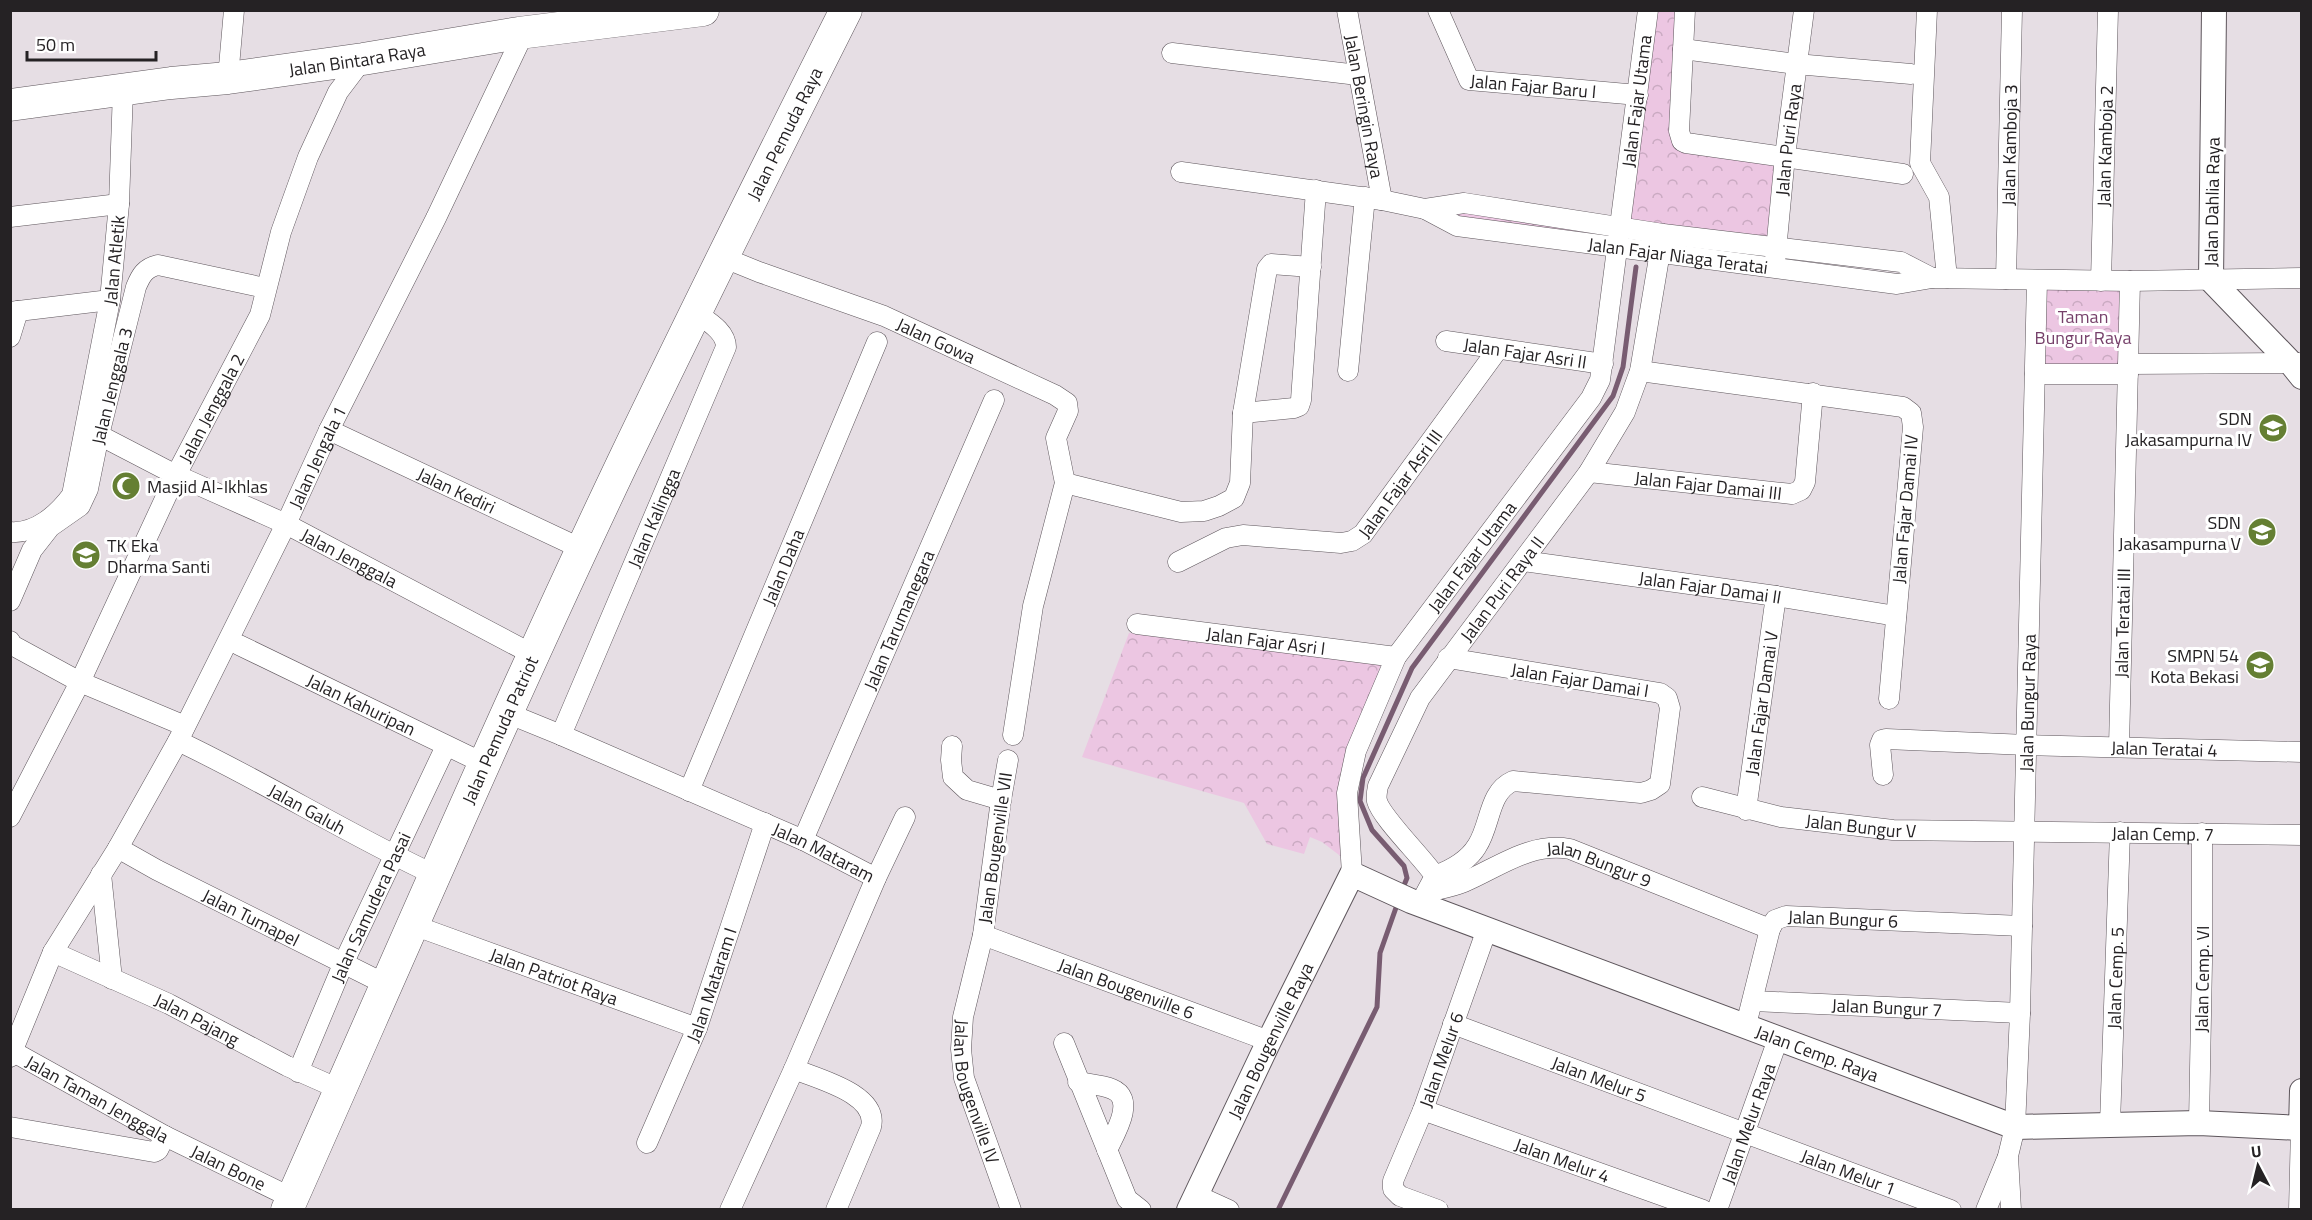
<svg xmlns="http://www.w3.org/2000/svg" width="2312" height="1220" font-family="'Titillium Web',sans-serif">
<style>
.park{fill:url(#park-crowns)}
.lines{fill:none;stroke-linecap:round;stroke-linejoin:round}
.stream{stroke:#785c71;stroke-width:5}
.minor-casing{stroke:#5d555b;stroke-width:21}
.tertiary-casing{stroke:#5d555b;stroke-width:26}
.primary-casing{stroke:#5d555b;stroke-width:33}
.minor{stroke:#fff;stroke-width:20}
.tertiary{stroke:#fff;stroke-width:24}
.primary{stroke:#fff;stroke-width:32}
.labels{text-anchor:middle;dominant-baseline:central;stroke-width:6;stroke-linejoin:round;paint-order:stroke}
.street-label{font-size:18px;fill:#252224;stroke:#fff}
.park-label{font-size:18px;fill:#753f69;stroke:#fff}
.poi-label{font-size:18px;fill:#252224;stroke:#fff;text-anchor:end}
</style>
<defs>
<pattern id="park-crowns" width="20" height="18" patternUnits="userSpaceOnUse" patternTransform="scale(1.5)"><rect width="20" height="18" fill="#ecc6e2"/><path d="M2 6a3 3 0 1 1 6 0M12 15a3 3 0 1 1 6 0" fill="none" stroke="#caaac2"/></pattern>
</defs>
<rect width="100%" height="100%" fill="#e6dee4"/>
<path class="park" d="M1657,11H1680L1673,146L1776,161L1770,240L1627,223Z
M1462,207L1614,231L1612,244L1459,221L1438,211Z
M2040,284L2127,285L2124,369L2039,370Z
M1129,633L1382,662L1340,781L1343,858L1322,842L1310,837L1304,854L1267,844L1244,803L1082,757Z"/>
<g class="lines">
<path class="stream" d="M1402,890L1407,878L1404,866L1372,830L1360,801L1363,778L1412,668L1613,396L1623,367L1636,267
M1278,1210L1377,1007L1380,953L1398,902"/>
<g class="minor-casing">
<g id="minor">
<path id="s1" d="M1347,10L1382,200"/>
<path id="s2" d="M1438,10L1469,80L1638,95"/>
<path d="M1685,10L1679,131L1682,141L1686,143L1903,174"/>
<path d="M1927,10L1920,163L1939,197L1947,278"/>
<path d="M1683,49L1796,64L1911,74"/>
<path d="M1172,53L1358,75"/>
<path d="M228,78L234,10"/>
<path id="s3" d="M1181,172L1382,200L1425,209L1457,226L1897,284L1932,278L2130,281L2302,278"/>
<path d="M1425,209L1464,203L1663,234L1901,262L1932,278"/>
<path d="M10,217L119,204"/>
<path id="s4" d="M722,257L759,272L884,316L1055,395L1067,403L1068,411L1056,438L1065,483L1033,606L1013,735"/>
<path id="s5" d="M1775,261L1785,156L1804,10"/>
<path id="s6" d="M2006,279L2012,10"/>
<path id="s7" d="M2101,281L2108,10"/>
<path d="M10,312L110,300"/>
<path d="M10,337L18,311"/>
<path id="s8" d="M1446,341L1603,364"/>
<path d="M2128,364L2299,363"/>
<path d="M1348,371L1365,197"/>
<path d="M1640,371L1903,407L1911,413L1913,427L1889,699"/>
<path d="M2035,374H2128"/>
<path d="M1243,413L1294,408L1299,406L1301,400L1316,190"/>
<path id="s9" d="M329,430L582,549"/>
<path id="s10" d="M99,435L176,475L286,524L534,655"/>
<path id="s11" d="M1589,472L1792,494L1801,490L1805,482L1813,393"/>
<path d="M1065,483L1181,512L1204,511L1219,506L1234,498L1240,483L1243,413L1267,269L1271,264L1311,267"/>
<path id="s12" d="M10,532C36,534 58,514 72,495L110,300L119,204L123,90"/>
<path id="s13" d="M1523,561L1776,596L1896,616"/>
<path id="s14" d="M1178,562L1226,538L1243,535L1341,543L1352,541L1363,534L1498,349"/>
<path id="s15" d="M10,601L32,550L50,527L80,506L88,489L99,435L136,287C141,275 145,268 158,265L265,288"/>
<path id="s16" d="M1137,624L1396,657"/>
<path d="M10,641L12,645L80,682L185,726"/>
<path id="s17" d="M239,645L485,764"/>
<path id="s18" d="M507,713L561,735L803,840L876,878"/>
<path id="s19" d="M561,735L726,347C726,331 707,321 695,312"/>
<path id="s20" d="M178,741C265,782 347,834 435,875"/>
<path d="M952,746L951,760L953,777L967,790L1001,800"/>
<path id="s21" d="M2119,747L2130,281"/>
<path id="s22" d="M1008,760L1001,800L983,935L963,1017L961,1049L964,1078L1011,1210"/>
<path id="s23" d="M1883,775L1880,745L1882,740L1886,739L2027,745L2302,752"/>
<path id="s24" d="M689,791L877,342"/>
<path id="s25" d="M1702,797L1781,817L1893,830L2302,835"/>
<path id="s26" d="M1746,810L1776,596"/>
<path id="s27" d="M10,817L80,682L176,475L260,315L281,232L308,157L338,92L363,59"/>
<path id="s28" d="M803,840L994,400"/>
<path id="s29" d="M118,848L157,870L385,984"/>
<path d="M101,874L112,979"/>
<path id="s30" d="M1352,874L1347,793L1356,751L1396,657L1591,398L1600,380L1648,10"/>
<path d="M1435,876C1451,870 1468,861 1477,846C1491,825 1488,792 1513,781L1641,793L1651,790L1660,784L1670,708L1667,698L1660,693L1448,658"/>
<path id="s31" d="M1427,892C1439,889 1452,887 1464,882C1499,867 1530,842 1570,849L1770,929"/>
<path id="s32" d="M1420,904L1435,876C1423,858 1381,817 1377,801C1376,797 1377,791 1378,786L1420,698L1589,472L1625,412L1640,371L1663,234"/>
<path id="s33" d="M413,925L697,1028"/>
<path id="s34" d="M983,935L1269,1041"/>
<path id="s35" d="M53,952L169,1004L287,1066L339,1089"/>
<path id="s36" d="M1753,1001L2020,1013"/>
<path id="s37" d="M1453,1024L1951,1210"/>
<path id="s38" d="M1746,1025L1770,929L1775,920L1786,916L2022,926"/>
<path d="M1064,1043L1127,1199L1141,1210"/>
<path id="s39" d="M10,1050L165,1136L292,1198"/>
<path id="s40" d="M10,1057L53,952L118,848L178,741L286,524L329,430L436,218L519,43V33"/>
<path d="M794,1069C818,1079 879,1094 871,1127L836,1210"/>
<path id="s41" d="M298,1072L344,962L446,746"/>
<path d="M1078,1082C1088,1084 1102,1085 1112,1089C1137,1099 1114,1135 1107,1150"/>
<path id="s42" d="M1423,1110L1703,1210"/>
<path id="s43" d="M2199,1123L2202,962V833"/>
<path id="s44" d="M2110,1124L2120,832"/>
<path d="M10,1127L154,1152L158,1150L165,1136"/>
<path id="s45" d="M647,1143L697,1028L765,823"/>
<path d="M1196,1195L1229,1210"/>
<path d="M730,1210L794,1069L876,878L905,817"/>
<path id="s46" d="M1438,1210L1400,1196L1393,1189V1181L1423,1110L1487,929"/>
<path id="s47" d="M1717,1210L1778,1039"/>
<path d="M1986,1210L2007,1159"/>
<path id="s48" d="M2011,1210L2008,1156L2015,1127L2020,1013L2037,280"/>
<path d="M2299,1210L2301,1128"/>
</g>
</g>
<g class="tertiary-casing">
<g id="tertiary">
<path d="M2214,10L2211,280L2290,362L2302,377"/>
<path id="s49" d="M1189,1210L1269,1041L1352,874L1411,901L2015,1127L2199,1123L2301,1128L2302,1091"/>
</g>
</g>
<g class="primary-casing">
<g id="primary">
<path id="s50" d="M10,105L171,83L228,78L363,59L519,33L703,10"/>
<path id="s51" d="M287,1210C398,960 505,710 622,464C695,312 770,161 846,10"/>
</g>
</g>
<use href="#minor" class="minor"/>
<use href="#tertiary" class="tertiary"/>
<use href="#primary" class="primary"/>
</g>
<defs>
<g id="school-disc" transform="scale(1.5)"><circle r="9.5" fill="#657f33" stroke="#fff"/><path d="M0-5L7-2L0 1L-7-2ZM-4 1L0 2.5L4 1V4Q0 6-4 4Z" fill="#fff"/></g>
<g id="mosque-disc" transform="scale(1.5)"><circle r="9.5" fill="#657f33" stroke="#fff"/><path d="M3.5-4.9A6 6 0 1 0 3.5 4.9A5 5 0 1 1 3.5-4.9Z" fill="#fff"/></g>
</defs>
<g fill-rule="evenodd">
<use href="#school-disc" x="2273" y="428"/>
<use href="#mosque-disc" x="126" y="486"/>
<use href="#school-disc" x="2262" y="532"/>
<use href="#school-disc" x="86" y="555"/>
<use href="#school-disc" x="2260" y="665"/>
</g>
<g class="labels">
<g class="street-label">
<text stroke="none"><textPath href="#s50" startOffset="350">Jalan Bintara Raya</textPath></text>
<text stroke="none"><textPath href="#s2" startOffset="141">Jalan Fajar Baru I</textPath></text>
<text stroke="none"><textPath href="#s30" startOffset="852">Jalan Fajar Utama</textPath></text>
<text stroke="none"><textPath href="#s1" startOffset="98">Jalan Beringin Raya</textPath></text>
<text stroke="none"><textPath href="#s51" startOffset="1186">Jalan Pemuda Raya</textPath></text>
<text stroke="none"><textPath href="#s5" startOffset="122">Jalan Puri Raya</textPath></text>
<text stroke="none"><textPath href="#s6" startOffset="134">Jalan Kamboja 3</textPath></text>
<text stroke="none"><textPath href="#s7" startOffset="135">Jalan Kamboja 2</textPath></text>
<text transform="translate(2212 202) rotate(-89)">Jalan Dahlia Raya</text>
<text stroke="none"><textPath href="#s3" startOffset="506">Jalan Fajar Niaga Teratai</textPath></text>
<text stroke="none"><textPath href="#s12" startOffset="314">Jalan Atletik</textPath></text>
<text stroke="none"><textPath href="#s4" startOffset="230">Jalan Gowa</textPath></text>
<text stroke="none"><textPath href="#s8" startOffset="80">Jalan Fajar Asri II</textPath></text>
<text stroke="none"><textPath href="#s15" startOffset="246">Jalan Jenggala 3</textPath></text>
<text stroke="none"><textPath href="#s27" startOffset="456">Jalan Jenggala 2</textPath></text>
<text stroke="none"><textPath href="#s40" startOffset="675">Jalan Jengala 1</textPath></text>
<text stroke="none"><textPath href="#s14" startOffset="256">Jalan Fajar Asri III</textPath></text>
<text stroke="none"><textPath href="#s11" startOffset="120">Jalan Fajar Damai III</textPath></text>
<text stroke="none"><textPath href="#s9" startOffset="141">Jalan Kediri</textPath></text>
<text transform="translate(1905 509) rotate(-85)">Jalan Fajar Damai IV</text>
<text stroke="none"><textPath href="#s19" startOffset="236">Jalan Kalingga</textPath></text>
<text stroke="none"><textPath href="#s30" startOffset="352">Jalan Fajar Utama</textPath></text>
<text stroke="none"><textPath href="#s10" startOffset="279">Jalan Jenggala</textPath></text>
<text stroke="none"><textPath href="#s24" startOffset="243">Jalan Daha</textPath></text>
<text stroke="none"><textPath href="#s32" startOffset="376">Jalan Puri Raya II</textPath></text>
<text stroke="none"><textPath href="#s13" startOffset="189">Jalan Fajar Damai II</textPath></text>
<text stroke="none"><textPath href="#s28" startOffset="240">Jalan Tarumanegara</textPath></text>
<text stroke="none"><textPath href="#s21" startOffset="124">Jalan Teratai III</textPath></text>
<text stroke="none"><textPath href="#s16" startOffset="130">Jalan Fajar Asri I</textPath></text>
<text transform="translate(1580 680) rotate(9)">Jalan Fajar Damai I</text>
<text stroke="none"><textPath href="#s26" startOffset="108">Jalan Fajar Damai V</textPath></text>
<text stroke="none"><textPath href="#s48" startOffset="508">Jalan Bungur Raya</textPath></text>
<text stroke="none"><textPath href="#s17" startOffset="136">Jalan Kahuripan</textPath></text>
<text stroke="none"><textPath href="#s51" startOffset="525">Jalan Pemuda Patriot</textPath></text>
<text stroke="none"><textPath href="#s23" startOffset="318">Jalan Teratai 4</textPath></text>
<text stroke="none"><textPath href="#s20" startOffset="146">Jalan Galuh</textPath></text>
<text stroke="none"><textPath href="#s25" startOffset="162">Jalan Bungur V</textPath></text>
<text stroke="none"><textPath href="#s25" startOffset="464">Jalan Cemp. 7</textPath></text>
<text transform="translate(995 848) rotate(-82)">Jalan Bougenville VII</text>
<text stroke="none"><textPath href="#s18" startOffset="346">Jalan Mataram</textPath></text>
<text stroke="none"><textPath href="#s31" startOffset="183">Jalan Bungur 9</textPath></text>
<text stroke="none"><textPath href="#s41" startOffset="180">Jalan Samudera Pasai</textPath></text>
<text stroke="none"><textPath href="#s29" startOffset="150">Jalan Tumapel</textPath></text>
<text stroke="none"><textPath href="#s38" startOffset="178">Jalan Bungur 6</textPath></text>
<text stroke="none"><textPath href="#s33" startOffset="150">Jalan Patriot Raya</textPath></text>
<text stroke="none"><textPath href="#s44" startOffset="146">Jalan Cemp. 5</textPath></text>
<text stroke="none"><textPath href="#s43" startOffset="144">Jalan Cemp. VI</textPath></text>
<text stroke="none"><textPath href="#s45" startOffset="171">Jalan Mataram I</textPath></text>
<text stroke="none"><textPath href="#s34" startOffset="153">Jalan Bougenville 6</textPath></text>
<text stroke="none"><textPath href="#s36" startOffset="134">Jalan Bungur 7</textPath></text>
<text stroke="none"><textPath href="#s35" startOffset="159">Jalan Pajang</textPath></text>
<text stroke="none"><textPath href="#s49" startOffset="188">Jalan Bougenville Raya</textPath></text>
<text stroke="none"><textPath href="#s49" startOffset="872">Jalan Cemp. Raya</textPath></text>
<text stroke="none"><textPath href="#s46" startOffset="189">Jalan Melur 6</textPath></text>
<text stroke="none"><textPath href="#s37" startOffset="156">Jalan Melur 5</textPath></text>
<text stroke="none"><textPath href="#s22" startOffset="338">Jalan Bougenville IV</textPath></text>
<text stroke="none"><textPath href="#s39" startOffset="100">Jalan Taman Jenggala</textPath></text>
<text stroke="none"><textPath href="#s47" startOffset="92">Jalan Melur Raya</textPath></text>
<text stroke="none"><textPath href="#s42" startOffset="148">Jalan Melur 4</textPath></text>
<text stroke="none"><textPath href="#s39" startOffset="248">Jalan Bone</textPath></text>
<text stroke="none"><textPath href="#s37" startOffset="422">Jalan Melur 1</textPath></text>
</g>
<g class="park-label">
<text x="2083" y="316">Taman<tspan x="2083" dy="21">Bungur Raya</tspan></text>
</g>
<g class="poi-label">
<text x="2252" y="418">SDN<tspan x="2252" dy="21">Jakasampurna IV</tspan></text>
<text x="147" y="486" text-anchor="start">Masjid Al-Ikhlas</text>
<text x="2241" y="522">SDN<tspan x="2241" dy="21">Jakasampurna V</tspan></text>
<text x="107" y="545" text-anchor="start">TK Eka<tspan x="107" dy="21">Dharma Santi</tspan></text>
<text x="2239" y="655">SMPN 54<tspan x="2239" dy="21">Kota Bekasi</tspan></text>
</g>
</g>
<rect width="2312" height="1220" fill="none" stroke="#252224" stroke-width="24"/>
<g transform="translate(2258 1166) rotate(353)" stroke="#ffffff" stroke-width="4.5" paint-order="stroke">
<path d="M0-4.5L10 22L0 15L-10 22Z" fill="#252224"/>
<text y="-9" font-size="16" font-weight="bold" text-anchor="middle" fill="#252224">U</text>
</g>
<path d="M27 51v9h129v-9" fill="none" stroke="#252224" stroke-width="3"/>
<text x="36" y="51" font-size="18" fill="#252224" stroke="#ffffff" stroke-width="4.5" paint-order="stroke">50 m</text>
</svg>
